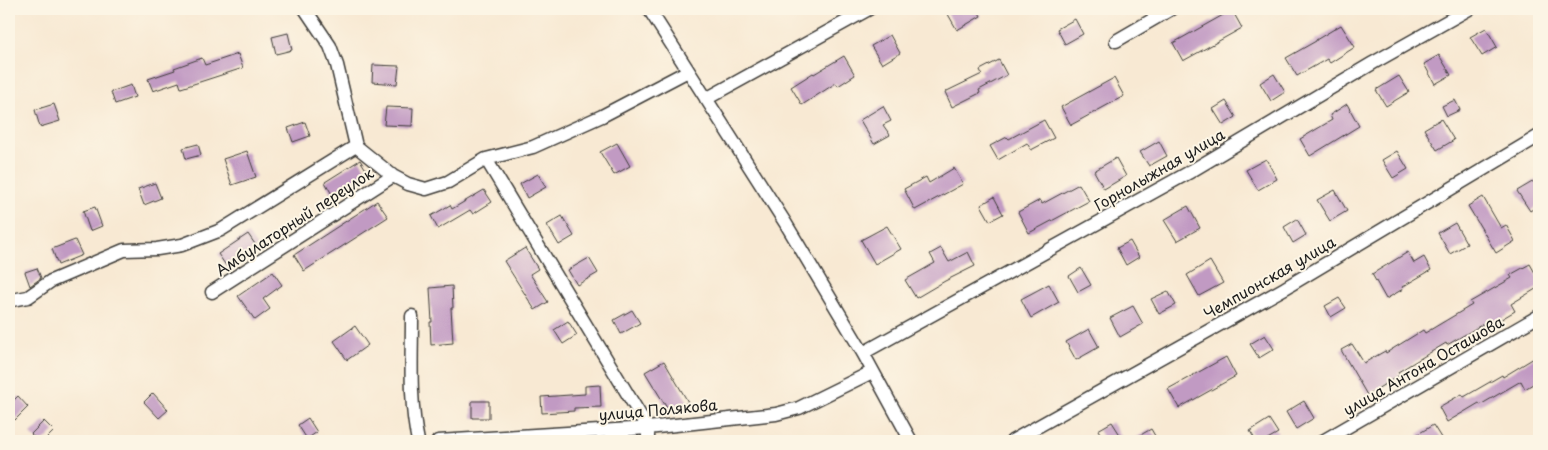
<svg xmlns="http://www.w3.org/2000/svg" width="1548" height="450" font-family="'Playpen Sans',sans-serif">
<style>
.building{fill:#c19ac3}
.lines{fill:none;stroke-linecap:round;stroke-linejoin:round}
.minor-casing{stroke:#3d3b37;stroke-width:15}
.minor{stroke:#fff;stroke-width:12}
.labels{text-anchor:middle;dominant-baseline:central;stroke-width:4;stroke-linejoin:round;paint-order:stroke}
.street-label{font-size:15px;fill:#1c1c1c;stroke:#fcf5e5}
</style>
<rect width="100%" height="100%" fill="#fcf5e5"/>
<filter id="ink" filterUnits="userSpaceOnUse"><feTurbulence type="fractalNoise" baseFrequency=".02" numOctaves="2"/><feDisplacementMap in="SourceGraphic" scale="10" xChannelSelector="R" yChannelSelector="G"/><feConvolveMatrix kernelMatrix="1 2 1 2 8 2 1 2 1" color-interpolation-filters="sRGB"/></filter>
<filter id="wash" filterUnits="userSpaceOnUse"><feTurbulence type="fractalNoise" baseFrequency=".0096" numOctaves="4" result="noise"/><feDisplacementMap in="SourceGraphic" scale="20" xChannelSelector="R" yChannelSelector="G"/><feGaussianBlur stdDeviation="1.12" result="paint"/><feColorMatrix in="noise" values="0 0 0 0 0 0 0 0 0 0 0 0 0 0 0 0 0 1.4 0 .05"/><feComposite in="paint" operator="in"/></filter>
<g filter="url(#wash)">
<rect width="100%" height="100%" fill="#f8e9d3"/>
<g id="blocks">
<path class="building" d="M945,9H977L981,16L957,30Z
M1232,10L1242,28L1183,61L1173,43Z
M1075,19L1083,34L1065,44L1057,29Z
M1341,25L1355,47L1330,63L1327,59L1297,76L1286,58L1316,41V40Z
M1486,28L1497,47L1482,56L1470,37Z
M288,33L292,50L276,54L272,37Z
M890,35L900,53L882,64L871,46Z
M238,54L243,68L181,88L179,82L153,91L148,79L175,70L174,68L202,58L205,65Z
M1439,55L1451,75L1435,84L1424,64Z
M844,56L855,75L838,86L836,83L802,105L791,87L813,73L814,74Z
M999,60L1007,75L979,90L980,93L952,107L945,92L982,74L980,70Z
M373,65L399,66L397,84L372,82Z
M1274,74L1285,92L1271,101L1260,83Z
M1399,76L1409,92L1386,106L1376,90Z
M1114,78L1124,96L1071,125L1061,107Z
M131,85L135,97L115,104L111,92Z
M1455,100L1460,110L1447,116L1442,106Z
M1226,101L1236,117L1223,125L1213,109Z
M54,104L60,121L40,127L35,110Z
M1347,104L1359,126L1310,156L1300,139L1332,120L1330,115Z
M883,106L891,121L883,125L890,135L874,144L860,120Z
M386,107L413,108L412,126L384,125Z
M1441,119L1454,140L1437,150L1424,129Z
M1044,120L1054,138L1031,150L1027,143L998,160L990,146L1007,137L1009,139Z
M305,122L310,136L293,142L288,128Z
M1159,141L1167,156L1149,166L1140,152Z
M617,143L630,166L614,175L600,152Z
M198,144L201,155L186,159L183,148Z
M247,151L256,177L232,185L223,159Z
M1397,151L1408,169L1393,178L1382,160Z
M1116,158L1126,176L1104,189L1094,171Z
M1266,159L1277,179L1258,190L1246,170Z
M360,160L370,176L334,198L325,182Z
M954,168L963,184L915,210L904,189L926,177L929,183Z
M538,174L546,187L527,198L520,184Z
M1539,178V205L1530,211L1517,191Z
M155,183L161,198L144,205L138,189Z
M1079,184L1089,201L1029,233L1018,212L1040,200L1042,204Z
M484,190L492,202L473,214L470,210L438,229L431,216L450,205L452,209Z
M1335,190L1347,211L1330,221L1317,200Z
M994,197L1003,214L990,221L981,205Z
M1483,197L1501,228L1506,225L1515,241L1496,253L1468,206Z
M377,201L388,217L304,271L294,255Z
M1188,206L1200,228L1177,241L1164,220Z
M95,207L102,226L90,231L83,211Z
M562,216L574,236L559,245L547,225Z
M1297,219L1306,235L1293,243L1284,227Z
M1455,223L1467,244L1450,254L1438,233Z
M887,226L901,249L875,264L861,240Z
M248,234L257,247L227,267L218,254Z
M75,240L82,255L58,265L52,249Z
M1130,241L1139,257L1126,265L1117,248Z
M525,248L538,269L530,274L548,302L535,310L504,261Z
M941,248L949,262L968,252L975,266L945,281L916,298L905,280L935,263L930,254Z
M1408,252L1414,263L1424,257L1431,270L1402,287L1403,289L1386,299L1372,274Z
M589,258L598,273L577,285L568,270Z
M1210,261L1223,283L1199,296L1187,275Z
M1530,264L1539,280V287L1511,304L1515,311L1486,328L1483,324L1447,345L1446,343L1398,372L1400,375L1367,395L1341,350L1352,344L1364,363L1385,351L1386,353L1423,330L1425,333L1472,305L1470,302L1512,278L1510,275Z
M37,268L41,278L30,286L25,272Z
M1081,268L1091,285L1078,292L1069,276Z
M273,272L282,285L263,299L270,309L255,320L238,296Z
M1049,284L1059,302L1031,318L1021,299Z
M452,286L453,308H451L453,343L431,345L430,322H432L430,288Z
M1168,291L1176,305L1159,314L1151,299Z
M1339,298L1346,308L1331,317L1325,306Z
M1133,306L1143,324L1120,337L1110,318Z
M632,310L640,323L621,334L614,320Z
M568,321L577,335L563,344L554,330Z
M355,326L368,345L347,360L334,341Z
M1089,329L1099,347L1076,360L1066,342Z
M1265,335L1274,349L1259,358L1250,344Z
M1539,355V380L1525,389L1521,381L1480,405L1479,403L1447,422L1439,407L1462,394L1464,397L1502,375L1503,377Z
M1226,357L1236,376L1179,408L1168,389Z
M664,361L688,402L670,413L645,372Z
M600,385L601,407L574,408V411L542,413L541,397L585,394V386Z
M153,393L168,410L159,418L144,402Z
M18,396L28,407L15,420L9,414V405Z
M472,401H489V418H472Z
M1304,401L1314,418L1296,429L1286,412Z
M308,418L317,432L307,439L298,425Z
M1269,419L1278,433L1264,441H1256L1250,431Z
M44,421L54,431L44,441H38L31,434Z
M1112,422L1124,441H1105L1098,430Z
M1433,425L1443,441H1423L1418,434Z
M1151,429L1158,441H1130Z"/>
</g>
</g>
<g filter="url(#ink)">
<use href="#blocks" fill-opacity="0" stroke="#3d3b37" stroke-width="1"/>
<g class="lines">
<g class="minor-casing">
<path id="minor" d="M305,9L330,46L337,65L356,146
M649,9L786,224L863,353L911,441
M1116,41L1171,9
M706,99L869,9
M486,159L648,428V441
M212,292L393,176
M9,299L12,300L28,297L51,281L124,250L157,249L182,245L221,230L356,146L393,176L408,184L426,189L448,182L486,159L533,147L602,116L688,71
M412,316C412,358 409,400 418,441
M863,353L1188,173L1373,63L1469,9
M438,441L648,428L776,414L799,408L872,372
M1012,441L1285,288L1539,136
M1323,441L1539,316"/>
</g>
<use href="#minor" class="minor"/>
</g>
</g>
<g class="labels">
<g class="street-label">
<text transform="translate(1159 169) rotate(-30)">Горнолыжная улица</text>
<text transform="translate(294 221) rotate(-33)">Амбулаторный переулок</text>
<text transform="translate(1269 277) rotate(-30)">Чемпионская улица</text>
<text transform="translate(1423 365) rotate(-30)">улица Антона Осташова</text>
<text transform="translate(658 409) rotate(-5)">улица Полякова</text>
</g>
</g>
<rect width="1548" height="450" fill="none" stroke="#fcf5e5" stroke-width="30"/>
</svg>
